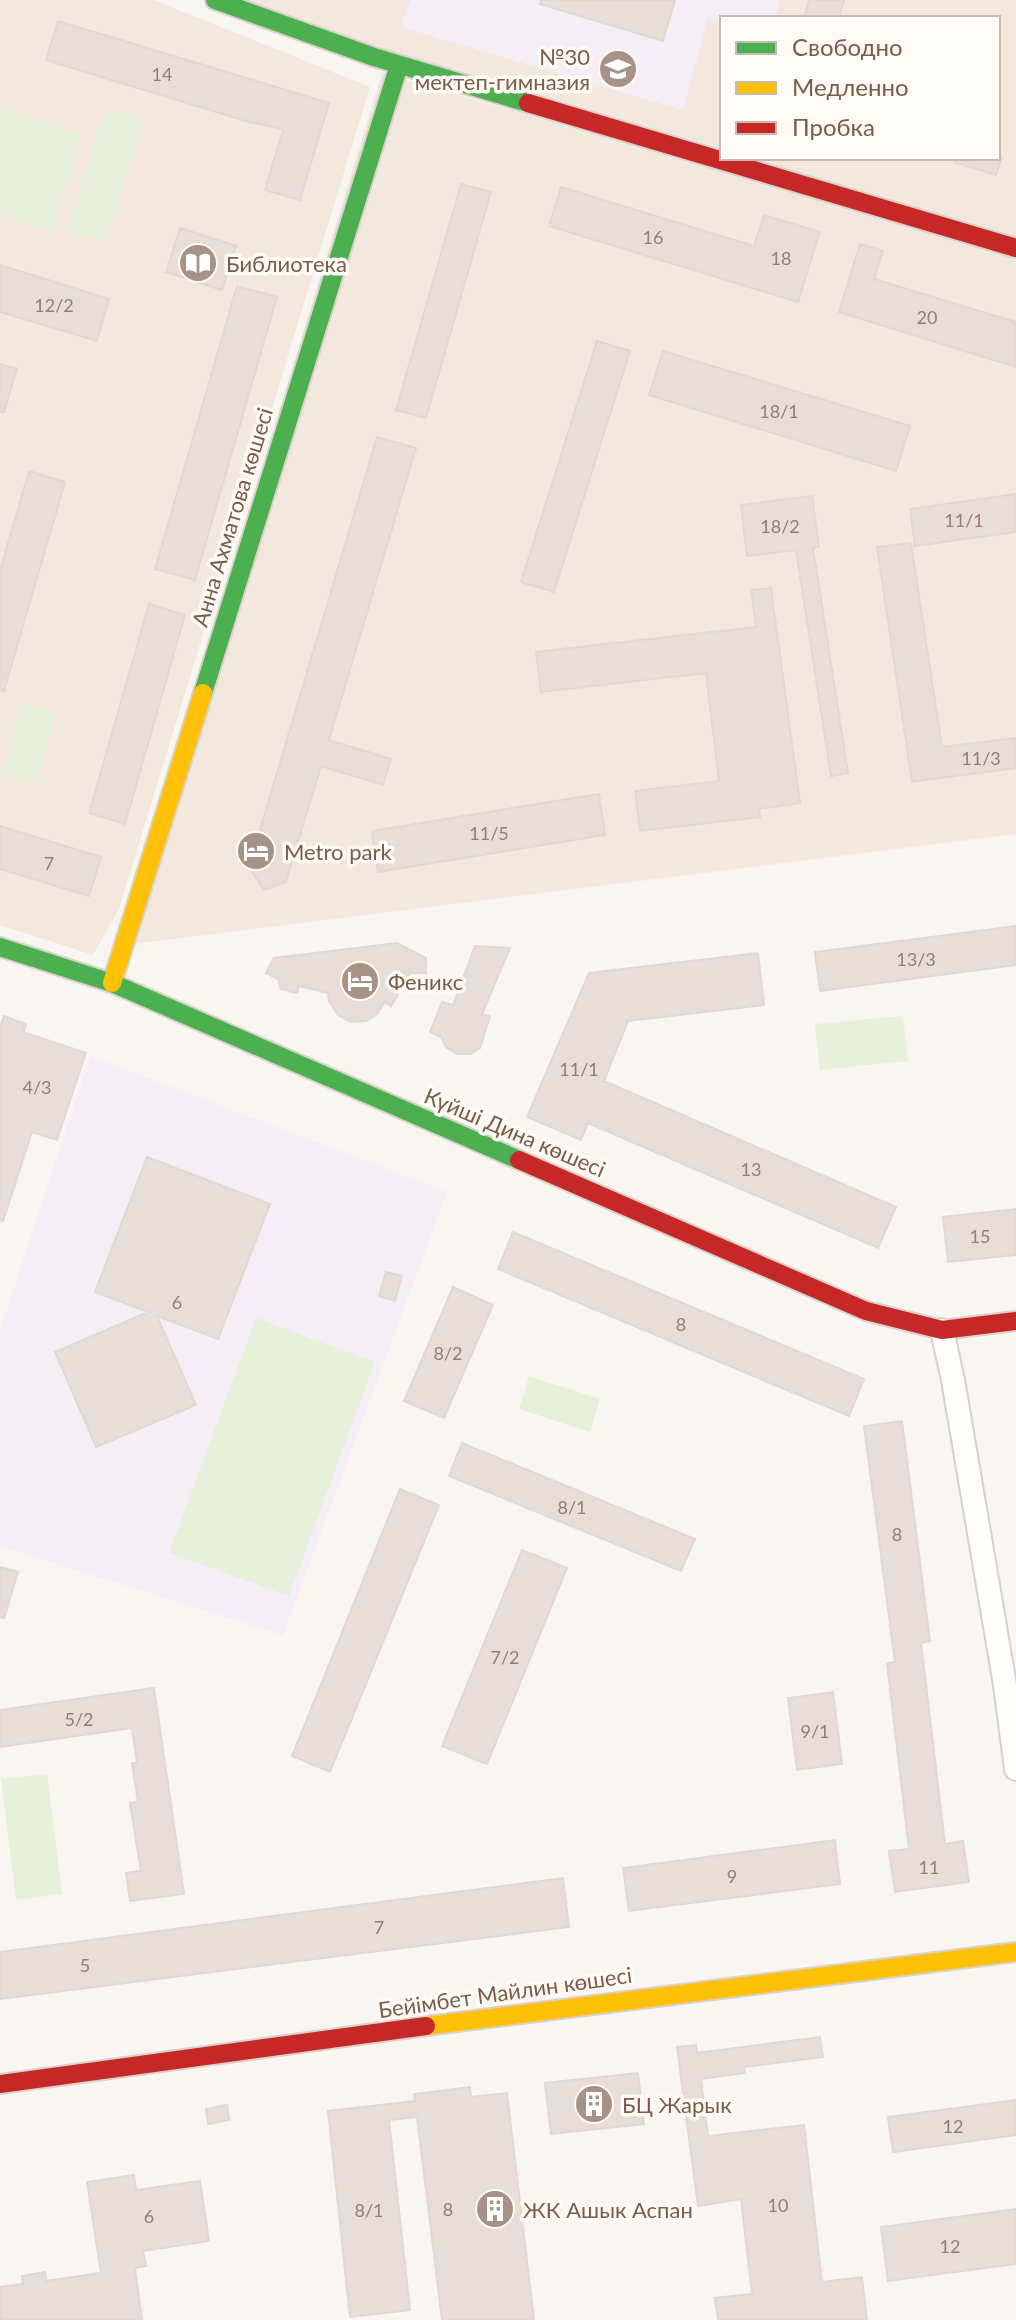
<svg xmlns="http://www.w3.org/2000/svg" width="1016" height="2320" font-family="Lato,sans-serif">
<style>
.residential{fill:#f2e8de;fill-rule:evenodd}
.education{fill:#f6eef6}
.green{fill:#e7f0db}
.building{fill:#e6ded7;stroke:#e2d8d2;stroke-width:2}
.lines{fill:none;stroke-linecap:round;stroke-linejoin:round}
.street-casing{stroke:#d7d1cb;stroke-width:26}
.fast-casing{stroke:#d9d2cb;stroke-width:22}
.slow-casing{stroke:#d9d2cb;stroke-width:22}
.jam-casing{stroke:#d9d2cb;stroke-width:22}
.street{stroke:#fefefd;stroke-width:22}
.fast{stroke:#4caf50;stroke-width:18}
.slow{stroke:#ffc107;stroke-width:18}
.jam{stroke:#c62828;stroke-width:18}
.labels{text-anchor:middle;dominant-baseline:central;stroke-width:7;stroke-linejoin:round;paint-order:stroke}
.number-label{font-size:18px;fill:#977e72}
.poi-label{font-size:22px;fill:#7a5c4d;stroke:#fffaf3;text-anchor:start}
.street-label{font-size:22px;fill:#7a5c4d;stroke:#fffaf3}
</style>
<rect width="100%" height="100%" fill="#f9f5f0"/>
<path class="residential" d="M0,0H153L370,87L119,909L93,955L0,925Z
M215,0H1016V248L374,57ZM722,18H998V158H722Z
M382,73L1016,256V834L117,946Z"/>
<path class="education" d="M410,0H780L775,18H722V21L708,17L683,110L401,27Z
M90,1056L447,1192L283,1635L0,1546V1331Z"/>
<path class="green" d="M0,108L82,136L50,231L0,214Z
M105,109L142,120L106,241L68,230Z
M21,703L56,712L37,782L2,773Z
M903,1016L908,1061L820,1070L815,1024Z
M256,1318L375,1362L289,1596L169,1553Z
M529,1376L600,1399L590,1432L519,1409Z
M47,1774L62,1894L16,1900L1,1779Z"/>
<path class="building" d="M541,0H675L663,41L540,4Z
M809,0H844L839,18H804Z
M58,21L329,103L300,200L265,190L283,129L249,122L46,60Z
M955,158H1002L996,175L954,162Z
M461,184L491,192L426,418L396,410Z
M561,187L754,246L764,215L820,232L798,302L549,226Z
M180,228L236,246L222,290L166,272Z
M860,244L883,251L874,279L1016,322V367L839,312Z
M0,265L109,299L97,341L0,312Z
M237,286L277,297L195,580L155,569Z
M597,341L630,351L554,592L521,582Z
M663,351L910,426L896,471L649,395Z
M0,364L17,369L4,412H0Z
M377,437L416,448L329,740L391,759L383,785L321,766L286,882L264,890L249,867Z
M29,471L65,482L4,691L0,690V571Z
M1016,494V532L915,546L910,509Z
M812,496L819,547L813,548L848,773L831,776L796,550L747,556L741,505Z
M911,543L942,747L1016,738V768L912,782L877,547Z
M771,588L800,803L759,809L760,817L640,831L635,791L719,781L706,673L541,692L536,652L756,627L751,590Z
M149,604L185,615L125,824L89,813Z
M599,794L605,835L378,872L372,831Z
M0,826L101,857L89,896L0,869Z
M1016,926V965L820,991L815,952Z
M397,943L426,958V973H411L391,1006L385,1002L377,1014L366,1021L351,1022L338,1015L329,1001L328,993L299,986L297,993L281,989L278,979L266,973L274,958Z
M475,946L510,948L482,1014L490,1016L480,1048L470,1054H457L446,1047L441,1037L430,1032L442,1002L453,1005Z
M758,953L764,1005L628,1021L604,1081L896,1207L878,1248L588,1123L581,1140L527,1117L589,973Z
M4,1016L26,1024L23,1032L86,1053L57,1140L32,1132L3,1221L0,1220V1028Z
M147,1157L270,1204L218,1339L157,1316L196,1405L96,1447L55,1352L148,1312L95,1292Z
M1016,1209V1255L948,1262L943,1217Z
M513,1232L864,1379L849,1416L498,1269Z
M386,1272L402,1276L395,1301L379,1296Z
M453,1287L493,1305L444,1418L404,1401Z
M902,1421L930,1641L921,1643L945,1844L963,1841L969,1882L895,1892L889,1851L909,1849L887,1663L895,1662L864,1426Z
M462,1443L695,1539L681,1571L449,1476Z
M400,1489L439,1505L330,1772L292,1756Z
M522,1550L567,1568L487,1764L442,1746Z
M0,1567L18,1572L4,1618L0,1617Z
M154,1688L184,1894L130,1901L126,1873L141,1871L130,1803L138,1802L132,1763H137L132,1728L0,1747V1710Z
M833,1692L842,1764L797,1770L788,1698Z
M835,1840L840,1884L629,1911L623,1868Z
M563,1878L569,1927L0,1999V1952Z
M820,2037L823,2057L744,2067L745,2073L701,2079L708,2136L804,2125L822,2282L862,2277L867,2320H718L715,2298L752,2294L741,2199L698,2206L677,2047L696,2045L697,2053Z
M638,2073L644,2124L551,2134L545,2083Z
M470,2087L471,2097L507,2093L534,2320H442L417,2117L389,2120L410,2310L350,2317L328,2111L415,2101L414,2094Z
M1016,2100V2135L893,2152L888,2117Z
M227,2105L229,2120L208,2124L206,2109Z
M134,2175L136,2190L200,2181L209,2241L143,2251L146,2266L135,2268L142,2320H0V2287L23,2284L22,2276L45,2272L46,2281L101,2273L87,2182Z
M1016,2209V2264L888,2281L881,2227Z"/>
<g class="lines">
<g class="street-casing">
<path id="street" d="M942,1330L953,1380L1005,1685L1016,1769"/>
</g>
<g class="fast-casing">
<path id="fast" d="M215,0L374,57L528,103
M203,693L399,65
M0,947L112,983L519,1160"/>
</g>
<g class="slow-casing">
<path id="slow" d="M112,983L203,693
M426,2026L1016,1952"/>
</g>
<g class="jam-casing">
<path id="jam" d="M528,103L1016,248
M519,1160L866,1311L942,1330L1016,1321
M0,2084L426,2026"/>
</g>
<use href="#street" class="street"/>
<use href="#fast" class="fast"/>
<use href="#slow" class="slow"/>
<use href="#jam" class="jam"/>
</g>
<defs>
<g id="school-disc" transform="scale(2)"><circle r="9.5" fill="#a69286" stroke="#fffaf3"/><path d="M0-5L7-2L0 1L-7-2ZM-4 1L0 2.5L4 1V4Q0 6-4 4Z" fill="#fff"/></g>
<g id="library-disc" transform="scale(2)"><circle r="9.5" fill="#a69286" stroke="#fffaf3"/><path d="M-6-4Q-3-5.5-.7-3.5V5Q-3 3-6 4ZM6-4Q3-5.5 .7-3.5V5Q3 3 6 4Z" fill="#fff"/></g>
<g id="hotel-disc" transform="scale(2)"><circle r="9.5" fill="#a69286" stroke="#fffaf3"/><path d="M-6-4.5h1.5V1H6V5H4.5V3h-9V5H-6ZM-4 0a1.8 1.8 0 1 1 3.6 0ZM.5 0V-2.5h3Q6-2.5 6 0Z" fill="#fff"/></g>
<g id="building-disc" transform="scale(2)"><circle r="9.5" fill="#a69286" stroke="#fffaf3"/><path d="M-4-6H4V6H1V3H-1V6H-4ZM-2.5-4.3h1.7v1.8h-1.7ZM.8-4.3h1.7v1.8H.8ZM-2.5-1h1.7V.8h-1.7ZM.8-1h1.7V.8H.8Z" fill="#fff"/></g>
</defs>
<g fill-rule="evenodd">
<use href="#school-disc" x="618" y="69"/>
<use href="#library-disc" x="198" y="263"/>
<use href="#hotel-disc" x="256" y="851"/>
<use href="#hotel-disc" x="360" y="981"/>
<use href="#building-disc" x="594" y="2104"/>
<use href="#building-disc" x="495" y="2209"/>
</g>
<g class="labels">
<g class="number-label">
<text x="162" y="74">14</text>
<text x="653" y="237">16</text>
<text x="781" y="258">18</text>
<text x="54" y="305">12/2</text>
<text x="927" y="317">20</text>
<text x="779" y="411">18/1</text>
<text x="964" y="520">11/1</text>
<text x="780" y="526">18/2</text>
<text x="981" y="758">11/3</text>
<text x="489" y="833">11/5</text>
<text x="49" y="863">7</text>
<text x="916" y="959">13/3</text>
<text x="579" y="1069">11/1</text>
<text x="37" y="1087">4/3</text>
<text x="751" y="1169">13</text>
<text x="980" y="1236">15</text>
<text x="177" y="1302">6</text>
<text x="681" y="1324">8</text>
<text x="448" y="1353">8/2</text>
<text x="572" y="1507">8/1</text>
<text x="897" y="1534">8</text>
<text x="505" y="1657">7/2</text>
<text x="79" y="1719">5/2</text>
<text x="815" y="1731">9/1</text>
<text x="929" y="1867">11</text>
<text x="732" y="1876">9</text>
<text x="379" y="1927">7</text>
<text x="85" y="1965">5</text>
<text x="953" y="2126">12</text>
<text x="778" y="2205">10</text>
<text x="448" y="2209">8</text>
<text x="369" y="2210">8/1</text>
<text x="149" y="2216">6</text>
<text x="950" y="2246">12</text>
</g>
<g class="poi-label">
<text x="590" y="56" text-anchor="end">№30<tspan x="590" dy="25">мектеп-гимназия</tspan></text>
<text x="226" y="263">Библиотека</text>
<text x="284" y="851">Metro park</text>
<text x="388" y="981">Феникс</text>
<text x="622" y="2104">БЦ Жарык</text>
<text x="523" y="2209">ЖК Ашык Аспан</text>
</g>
<g class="street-label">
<text transform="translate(232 517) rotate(-73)">Анна Ахматова көшесі</text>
<text transform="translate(515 1132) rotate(23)">Күйші Дина көшесі</text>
<text transform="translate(505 1992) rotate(-8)">Бейімбет Майлин көшесі</text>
</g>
</g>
<rect x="720" y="16" width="280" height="144" fill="#fffaf3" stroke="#cabbb1" stroke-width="2"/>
<rect x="736" y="42" width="40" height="12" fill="#4caf50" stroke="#cabbb1" stroke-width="2"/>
<text x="792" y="56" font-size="24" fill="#7a5c4d">Свободно</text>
<rect x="736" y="82" width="40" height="12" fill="#ffc107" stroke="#cabbb1" stroke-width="2"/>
<text x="792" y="96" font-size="24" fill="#7a5c4d">Медленно</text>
<rect x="736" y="122" width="40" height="12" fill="#c62828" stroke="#cabbb1" stroke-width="2"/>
<text x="792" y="136" font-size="24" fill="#7a5c4d">Пробка</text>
</svg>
